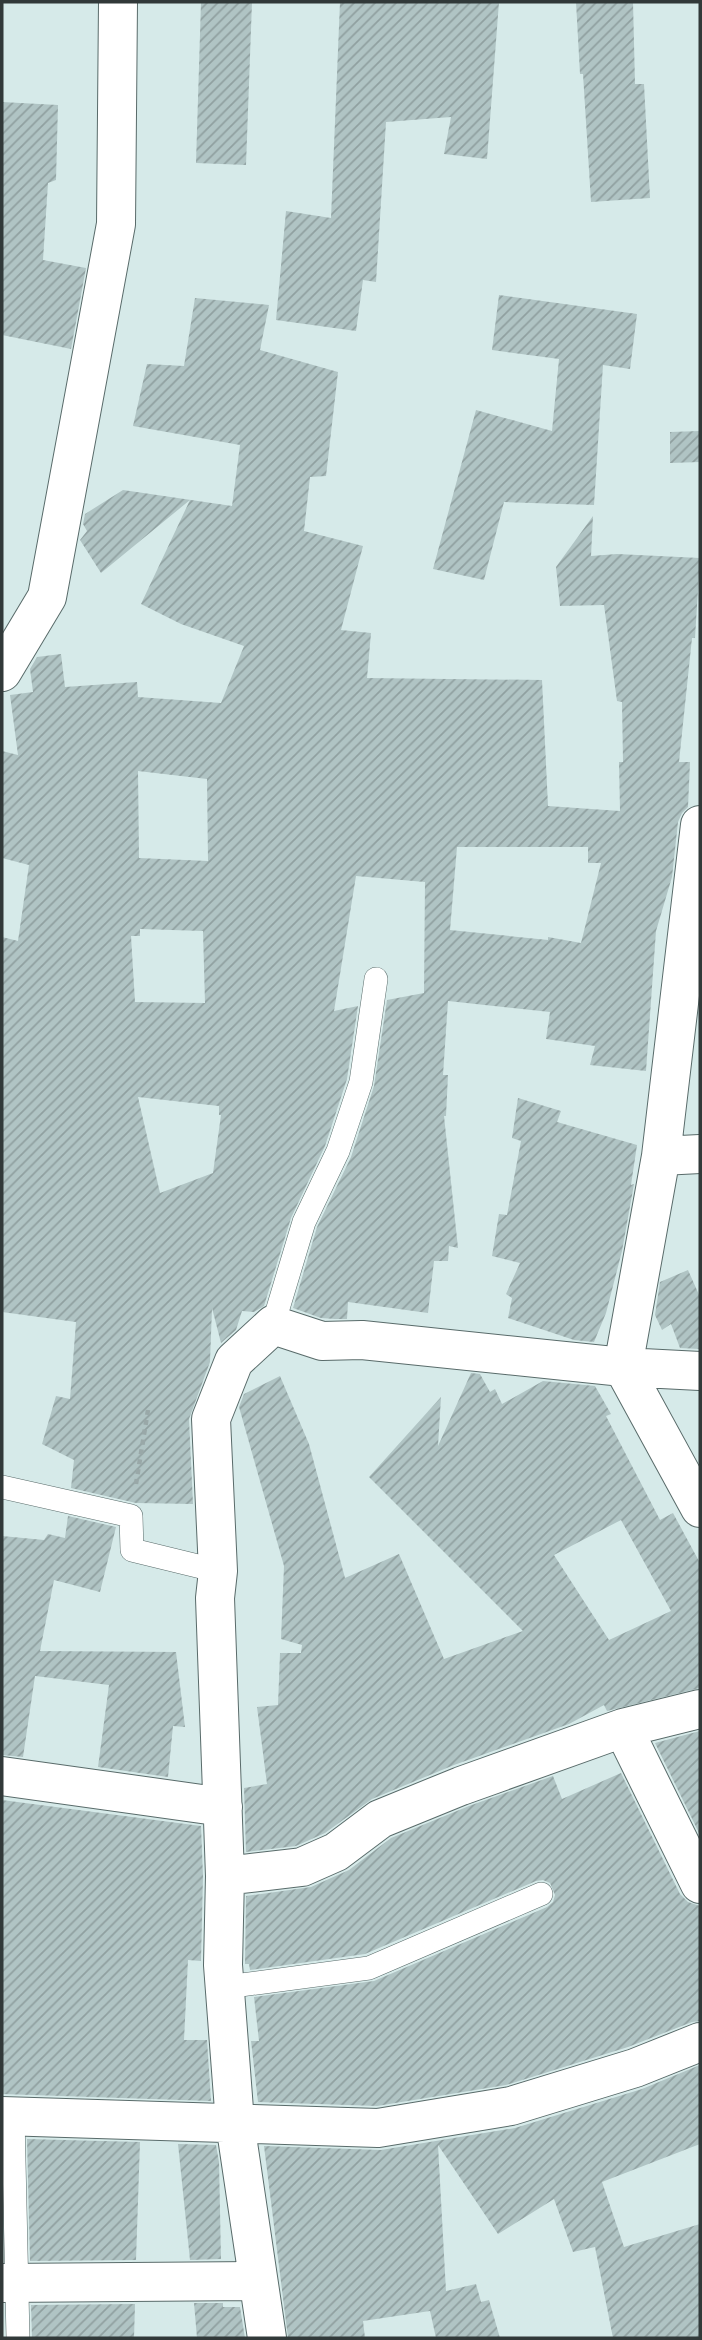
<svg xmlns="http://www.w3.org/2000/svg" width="702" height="2340" font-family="Quicksand,sans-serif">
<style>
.building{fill:url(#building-hatch);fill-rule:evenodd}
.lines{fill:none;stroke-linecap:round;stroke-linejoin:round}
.service-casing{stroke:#596b6a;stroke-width:24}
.minor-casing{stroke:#596b6a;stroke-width:40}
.path{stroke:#99a8a8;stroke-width:4.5;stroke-dasharray:5 5;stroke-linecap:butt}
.service{stroke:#fff;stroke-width:23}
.minor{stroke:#fff;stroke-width:38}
</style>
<defs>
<pattern id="building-hatch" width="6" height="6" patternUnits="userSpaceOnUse" patternTransform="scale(1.75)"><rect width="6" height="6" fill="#b0c4c4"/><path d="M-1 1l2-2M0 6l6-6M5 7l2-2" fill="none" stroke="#90a0a0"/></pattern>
</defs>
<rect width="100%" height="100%" fill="#d6eae9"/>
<path class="building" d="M201,2H252L246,165L196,163Z
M340,2H499L487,159L444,154L451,117L386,122L376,282L363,280L356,331L276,320L286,211L331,218Z
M576,2H633L635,84H644L650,198L591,202L583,74H580Z
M2,102L58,105L56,180L48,183L43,260L86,268L71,349L2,335Z
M499,295L637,314L630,369L603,365L594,505L504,502L484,580L433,569L476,410L552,431L559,359L492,350Z
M195,298L269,305L260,350L338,372L326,476L310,477L304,531L363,546L341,630L371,633L367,678L542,680L548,806L620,811L619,762H623L622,702L617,701L604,605L560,606L556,567L593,516L591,556L617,554L700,558L695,638H692L679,762H690L688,807L682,813L678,822L672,877L656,931L646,1071L590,1065L595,1046L546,1039L550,1012L448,1001L443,1075H448L446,1116H444L458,1248L449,1246L448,1261H434L428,1313L348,1302L347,1319H335L321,1318L293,1308L317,1227L351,1157L374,1086L387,1000L424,993L425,882L356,876L334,1011L358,1006L347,1079L325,1146L291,1218L264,1306L254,1312L242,1311L236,1330L221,1343L212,1308L210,1362L189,1419L193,1504L136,1503L71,1488L74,1460L42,1444L56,1396L70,1399L76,1322L2,1312V937L18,941L29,865L2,858V751L18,755L10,695L33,692L30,669L37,657L61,654L65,687L137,682L138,697L221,703L244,646L181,624L141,604L190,500L101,573L80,540L87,531L83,524L85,514L123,490L232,506L240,445L133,426L147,364L184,366ZM138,771L207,779L208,861L139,858ZM457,847H588V863H601L581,943L548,937V940L450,930ZM140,929L203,931L205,1003L135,1002L131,936H140ZM138,1097L219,1106V1115H221L213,1173L160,1193Z
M700,431V462L670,463V432Z
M518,1098L561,1111L557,1122L637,1145L631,1185L634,1184L622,1251L606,1313L594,1342L574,1340L508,1318L512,1298L506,1294L520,1263L492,1256L499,1214L507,1215L521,1141L512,1138Z
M688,1270L700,1297V1349L680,1348L671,1324L662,1330L655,1315L660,1282Z
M471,1373L480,1374L490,1392L495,1389L502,1404L543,1381L595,1386L611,1414L606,1416L660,1520L673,1513L700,1563V1688L607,1711L604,1705L569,1724L454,1765L372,1799L325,1833L296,1846L246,1852L244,1788L267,1784L257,1707L278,1705L280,1653H301L302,1645L281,1639L284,1566L239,1407L244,1394L280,1376L309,1444L345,1578L399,1554L444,1659L523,1631L369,1477L441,1397L438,1446ZM621,1520L671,1611L609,1640L554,1555Z
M68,1516L116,1527L100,1592L54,1580L40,1651L176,1652L185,1727L173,1726L168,1777L98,1767L109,1685L35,1676L23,1757L2,1755V1536L44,1540L48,1534L65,1538Z
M700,1731V1835L655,1743Z
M621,1773L680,1894L688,1902L700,1906V2021L692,2022L628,2047L506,2085L377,2106L258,2102L251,2041H259L254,1997L374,1981L547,1907L553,1902L555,1895L550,1883L543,1880L536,1881L365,1954L250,1970L249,1964H245L246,1896L311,1887L349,1870L391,1838L469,1806L553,1776L562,1799Z
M2,1800L201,1826L203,1876L201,1961L188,1960L184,2040H207L211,2101L2,2094Z
M700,2065V2144L602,2182L624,2247L700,2224V2338H613L595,2247L573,2252L554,2199L498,2234L438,2145L446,2291L476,2284L481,2302L489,2300L500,2338H436L430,2311L363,2321L365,2338H288L264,2146L381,2150L515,2128L642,2089Z
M27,2139L140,2142L136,2260L30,2261Z
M178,2144L216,2145L219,2162L221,2259L190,2260Z
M194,2303H223V2307H240L245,2338H197Z
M135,2304L134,2338H32L31,2305Z"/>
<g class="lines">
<g class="service-casing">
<path id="service" d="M273,1325L304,1222L338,1151L361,1082L376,979
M2,1487L131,1516L132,1550L218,1571
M226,1987L369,1968L541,1894
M13,2117L18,2338"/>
</g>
<g class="minor-casing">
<path id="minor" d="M2,672L47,597L116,224L118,2
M700,825L661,1156L623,1367L700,1508
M661,1156L700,1154
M623,1728L700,1884
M2,1776L223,1807
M225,1876L302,1867L336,1852L380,1819L461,1786L623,1728L700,1709
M2,2116L378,2128L511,2106L635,2068L700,2042
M2,2283L258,2281
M267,2338L235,2123L223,1965L225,1876L215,1598L218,1571L211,1419L234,1361L273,1325L322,1341L362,1340L623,1367L700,1371"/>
</g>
<path class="path" d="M136,1484L148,1410"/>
<use href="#service" class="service"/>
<use href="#minor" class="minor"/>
</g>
<rect width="702" height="2340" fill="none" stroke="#313939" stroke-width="7"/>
</svg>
